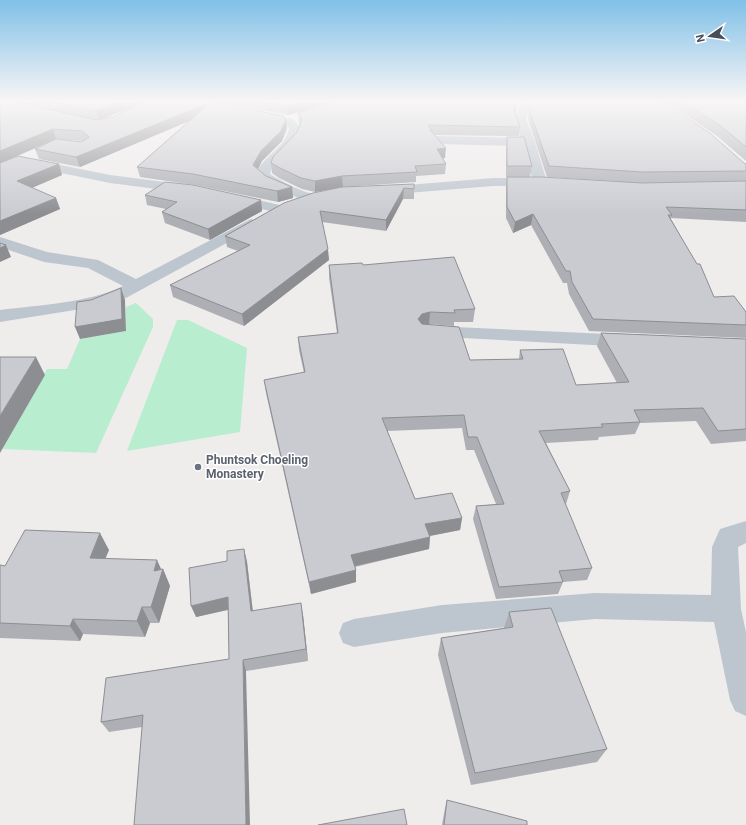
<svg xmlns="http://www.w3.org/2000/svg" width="746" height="825" font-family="Roboto,sans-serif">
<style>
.green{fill:#b9edd0}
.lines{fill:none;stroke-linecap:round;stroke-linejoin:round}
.street{fill:#bdc6ce;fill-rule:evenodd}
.wall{fill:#adafb4;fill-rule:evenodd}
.shaded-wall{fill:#8d8e92}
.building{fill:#c9cbd1;stroke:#8d8e92}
.worship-dot{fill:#6b7280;stroke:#fff;stroke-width:1.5}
.labels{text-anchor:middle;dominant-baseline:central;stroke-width:3;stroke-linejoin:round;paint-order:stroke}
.worship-label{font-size:12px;font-weight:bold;fill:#5b616d;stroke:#fff;text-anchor:start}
</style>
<rect width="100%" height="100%" fill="#efecec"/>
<path class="green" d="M136,303L153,319V327L96,453L2,449L47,369H67L80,339L126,331V307Z
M177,320H188L247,348L240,432L127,451Z"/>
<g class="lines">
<path class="street" d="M528,100L560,101L565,104L560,107L530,106L526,119L535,142L547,182L545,185L493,186L383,195L378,194L376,191L378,188L383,187L493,178H532L524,146L437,144L431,140L437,136L521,138L514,119L522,101Z
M649,100H661L687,119L681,122L677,121Z
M289,118L293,119L301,128C299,150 275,154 270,174C278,179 304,194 313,193C322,192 329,188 338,190L340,193L338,196L310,202L305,201L268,185L256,175C262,155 286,149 289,128L283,121Z
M21,157L110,175L188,185L193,186L195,189L193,192L188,193L110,183L22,165L0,174V165Z
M232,194L284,206L286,209L284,212L279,213L227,201L225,198L227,195Z
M251,219L256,221L259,224L256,227L126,298L81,309L0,322V310C38,305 89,303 123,286L88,268L44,262L0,247V237L47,252L98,260L136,279Z
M432,326L630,335L637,337L640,341L637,345L630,347L425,336L422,332L425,328Z
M746,521V543L738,547L741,609L746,632V716L735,711L730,700L714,622L595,619L442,633L354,647L343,643L339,633L343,623L354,619L442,605L595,593L711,595L712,547L720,529Z"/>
</g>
<path class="wall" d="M0,100H205L287,128L282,141L262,161L258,169L266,176L292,187L293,198L278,202L195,185L140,177L137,167L189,121L80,167L39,159L35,149L82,142L83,141L56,139L4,162L59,164L62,175L32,188L56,198L60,209L0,235ZM134,107L113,117L105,118L125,110Z
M206,100H338L288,115Z
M340,100H524L520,101H517L515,113L520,127L519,136L434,135L445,158H443L446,164L445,174L416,176V182L343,187L315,192L302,189L279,178L272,173L271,163L297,132L300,124L299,123L298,113Z
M532,100H649L648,101L746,171V222L671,218V219L714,297L746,312V338L589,331L569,294L567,283H563L531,225L513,233L506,218V188L507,177H506V147L507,137L532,166L530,177L616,181L547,177L528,119L529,109Z
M663,100H746V161L717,136Z
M414,184V199H403L386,231L322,222L329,260L244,326L173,297L170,285L238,251L227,247L225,236Z
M145,195L261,200L262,211L210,240L165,223L162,212L166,209L147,205Z
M329,265H363L475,309L473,322H454V326L429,324L470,360L519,359L520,350L576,385L617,383L597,346L601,333L746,339V441L711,444L696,421L640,423L635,434L599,437L598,440L546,443L570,491L566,504H565L592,568L587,580L563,582L558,594L496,599L473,519L476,506L496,504L474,450H466L462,428L387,431L415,499L462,518L460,530L430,536L429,549L355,567L356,582L311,594L266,393L264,380L304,373L299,350L298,337L337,333L329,278Z
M244,549L247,562L253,611L303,615L308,661L246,671L142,727L109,732L101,722L229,659L228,610L196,617L227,561Z
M109,550L105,558L161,570L163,569L170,586L159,623H150L145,637L83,634L80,641L0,638V565L5,566Z
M509,612L607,749L597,762L471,785L438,655L441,638L504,628Z
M447,800L527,825H442L445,808Z"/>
<path class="shaded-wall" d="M125,100H159L148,101L99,120L96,111Z
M308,100H338L288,115L287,106Z
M517,101L516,110L513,120L514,110Z
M211,102L213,111L80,167L76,157Z
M286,119L287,128L282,141L262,161L255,175L253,165L261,151Z
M53,129L56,139L0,163V151Z
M446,148L445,158L436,159L437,149Z
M59,164L62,175L22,192L17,181Z
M342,176L343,187L315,192V181Z
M292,187L293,198L278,202L277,191Z
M404,188L403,199L386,231V220Z
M56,198L60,209L0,235V221Z
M261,200L262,211L210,240L208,229Z
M533,214L531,225L513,233L515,222Z
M6,245L11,257L0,262V248Z
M328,249L329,260L244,326L242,314Z
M121,288L125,300L126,331L80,339L75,327Z
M430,312L429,324L422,327L418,319L422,314Z
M36,357L45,375L0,453V416Z
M462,518L460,530L424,537L425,524Z
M100,533L109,550L99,574L90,558Z
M430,537L429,549L351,567V555Z
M244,549L247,562L254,623L251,611Z
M157,560L162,571L163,569L170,586L159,623L151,607L154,571Z
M356,570V582L311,594L309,582Z
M228,597L231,609L196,617L191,606Z
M301,603L303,615L308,661L306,649Z
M142,607L150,623L145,637L137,621Z
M73,619L83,634L80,641L70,626Z
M243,660L246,671L250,825H246Z"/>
<path class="building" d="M0,100H8L96,120L113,117L148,100H205L283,116L286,119L281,131L261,151L253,165L266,176L292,187L277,191L193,174L137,167L211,102L76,157L35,149L56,139L82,142L89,137L82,131L53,129L0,151Z
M45,100H125L96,111Z
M254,100H308L287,106Z
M340,100H513L517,101L514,110L520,127L428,125L431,129L430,130L446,148L437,149L446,164L415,166L417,172L342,176L315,181L301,178L278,167L271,163L273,157L297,132L302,119L298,113Z
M532,100H588L664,102L711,134L744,163L746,164V171L642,172L549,166L529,109Z
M680,100H746V147L721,126Z
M507,137H524L532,166H507Z
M18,156L59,164L17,181L56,198L0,221V163Z
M507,177H542L642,183L746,181V210L666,207L672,215H668L697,264H700L714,297L734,296L746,312V325L593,319L572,282L570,271H566L533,214L515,222L507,207Z
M165,182L193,185L261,200L208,229L162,212L177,202L145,195Z
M414,184V189L404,188L386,220L320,211L328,249L242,314L170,285L250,245L225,236L284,203L313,193L342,187Z
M0,243L6,245L0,248Z
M454,257L475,309L454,310L455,313L430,312L422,314L418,319L422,324L459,327L470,360L523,359L520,350L563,349L576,385L629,382L601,333L746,339V429L718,431L703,408L634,410L640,422L601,424L603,427L539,431L570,491L561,493L592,568L559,571L563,582L499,587L476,506L504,504L477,437H468L464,415L382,418L415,499L452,493L462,518L425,524L430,537L351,555L356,570L309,582L264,380L305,372L298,337L338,333L329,265L362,263L363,265Z
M121,288L122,319L75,327L77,302L91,300Z
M0,357H36L0,416Z
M25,530L100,533L90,558L157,560L154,571L163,569L151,607H142L137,621L73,619L70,626L0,623V565L5,566Z
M244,549L251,611L301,603L306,649L243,660L246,825H134L143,715L101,722L106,678L229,659L228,597L191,606L189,568L227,561V551Z
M551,608L607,749L475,773L441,638L513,627L509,612Z
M447,800L527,821V825H444Z
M404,809L407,825H318Z"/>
<linearGradient id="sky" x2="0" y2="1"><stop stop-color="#81c0e8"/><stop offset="0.47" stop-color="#f8f6f6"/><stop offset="1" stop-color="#f8f6f6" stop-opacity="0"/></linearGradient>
<rect width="746" height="215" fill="url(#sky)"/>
<circle class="worship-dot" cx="198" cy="467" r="4"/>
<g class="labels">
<g class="worship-label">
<text x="206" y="460">Phuntsok Choeling<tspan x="206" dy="14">Monastery</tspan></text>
</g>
</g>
<g transform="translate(710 36) rotate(257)" stroke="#ffffff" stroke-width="3" paint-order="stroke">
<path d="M0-3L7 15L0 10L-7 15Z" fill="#454e59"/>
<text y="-6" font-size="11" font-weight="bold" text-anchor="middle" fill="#454e59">N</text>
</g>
</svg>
